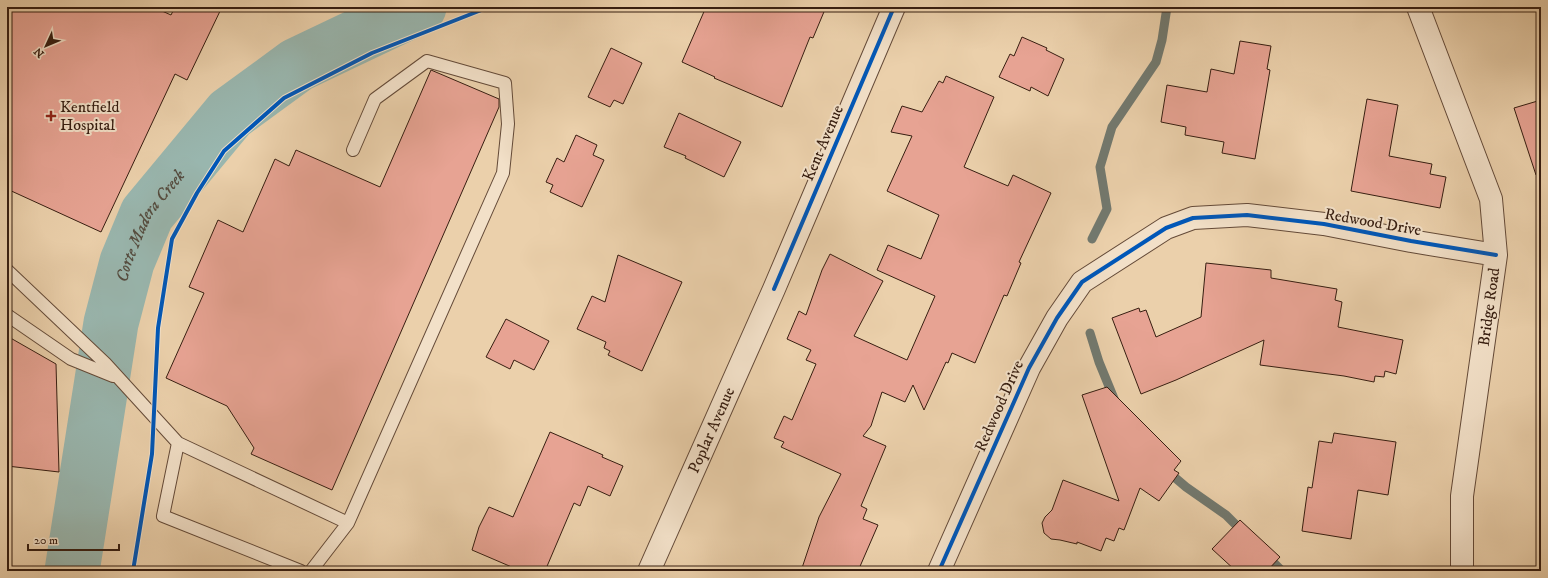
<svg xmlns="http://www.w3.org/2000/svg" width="1548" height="578" font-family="'IM FELL DW Pica',serif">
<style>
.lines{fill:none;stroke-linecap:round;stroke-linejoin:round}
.stream{stroke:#72796f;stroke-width:9}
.river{stroke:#99b6ae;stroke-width:55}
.building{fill:#e7a393;stroke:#371e11}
.service-casing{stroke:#644a38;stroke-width:14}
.minor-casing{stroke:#644a38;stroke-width:24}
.tertiary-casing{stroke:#644a38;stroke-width:24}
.service{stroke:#f2e0c8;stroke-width:12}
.minor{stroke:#f2e0c8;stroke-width:22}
.tertiary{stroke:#f2e0c8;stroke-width:22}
.cycleway-casing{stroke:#f2e0c8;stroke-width:6}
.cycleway{stroke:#0057b8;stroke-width:4}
.poi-dot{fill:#8f2418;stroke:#f2e0c8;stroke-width:1.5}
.labels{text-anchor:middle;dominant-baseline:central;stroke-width:4;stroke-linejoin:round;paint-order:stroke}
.poi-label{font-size:16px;fill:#371e11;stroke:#f2e0c8;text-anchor:start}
.street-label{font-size:16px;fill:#371e11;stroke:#f2e0c8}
.water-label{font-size:17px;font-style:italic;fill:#544c40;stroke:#f2e0c8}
</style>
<rect width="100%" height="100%" fill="#ebd0ab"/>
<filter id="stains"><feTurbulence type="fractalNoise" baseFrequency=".005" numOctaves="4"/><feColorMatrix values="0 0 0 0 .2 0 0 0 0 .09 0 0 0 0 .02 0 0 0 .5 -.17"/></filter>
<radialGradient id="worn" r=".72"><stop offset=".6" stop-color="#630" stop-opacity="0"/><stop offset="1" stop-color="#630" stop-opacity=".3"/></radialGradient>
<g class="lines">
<path class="stream" d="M1092,239L1107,209L1100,167L1112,127L1156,62L1162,40L1167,7
M1090,333L1099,362L1115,401
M1166,470L1186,487L1226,515L1244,533
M1266,555L1282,571"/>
<path class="river" id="s1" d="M72,571L111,323L127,262L147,214L230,114L297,65L419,7"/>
</g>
<path class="building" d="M7,7H153L171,15L175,7H222L187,80L175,74L101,232L7,189Z
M706,7H826L813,38L810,37L782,107L714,78L715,77L682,62Z
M1022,37L1047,48L1046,50L1064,59L1048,96L1031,87L1030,91L999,77L1010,54L1014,56Z
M1240,41L1271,46L1267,69L1270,70L1255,159L1222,153L1224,142L1185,135L1186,127L1161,122L1167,85L1207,92L1211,69L1234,74Z
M611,48L642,63L623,104L614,100L610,107L588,97Z
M431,70L499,99V107L332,490L251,454L254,448L227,406L166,378L204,293L189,287L218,220L243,232L275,159L289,166L296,150L380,187Z
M946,76L994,97L964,167L1008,186L1013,175L1051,193L1019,262L1021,263L1007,296L1004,295L975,363L952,353L948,363L946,362L924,410L913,385L905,402L882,392L871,426L863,436L886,446L861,506L867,509L863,519L878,525L858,571H801L819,517L841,474L781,447L784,442L774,438L784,416L792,420L816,364L806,360L811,350L787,339L799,311L806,315L822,270L830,254L883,281L854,336L907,360L935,296L877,270L888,245L921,259L939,215L887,191L912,136L891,132L902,106L922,112L939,81L943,83Z
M1367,99L1398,105L1389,156L1432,164L1430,174L1446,177L1440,208L1351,191Z
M1541,100V174L1536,175L1514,108Z
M679,113L741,142L724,177L685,158L686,156L664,147Z
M576,135L597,145L593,155L604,160L582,207L550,192L553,185L546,182L557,158L564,162Z
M618,255L682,282L642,371L608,355L610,351L604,348L606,342L577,329L592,296L605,302Z
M1206,263L1271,270V278L1337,289L1335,300L1342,302L1338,327L1403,340L1396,374L1385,371L1384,377L1375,376L1374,382L1344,376L1260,365L1264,340L1176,380L1141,394L1112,318L1139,308L1140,312L1146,310L1156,337L1201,317Z
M506,319L549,341L534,370L514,360L510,369L486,357Z
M7,336L56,364L59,472L7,466Z
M1107,387L1181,461L1174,470L1179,473L1159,501L1140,488L1124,530L1119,528L1114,541L1106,538L1101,551L1077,542V544L1060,540L1051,539L1044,533L1042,523L1045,517L1052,510L1063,480L1119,501L1082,395Z
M550,432L603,455L602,457L623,466L610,496L588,486L580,506L574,503L545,571H521L472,550L479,527L489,507L513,517Z
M1334,433L1396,442L1388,495L1358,490L1351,539L1302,531L1308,487L1312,488L1319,441L1332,443Z
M1240,520L1280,557L1267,571H1236L1212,549Z"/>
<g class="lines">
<g class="service-casing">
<path id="service" d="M7,270L105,363L178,443L348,523
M7,315L71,359L113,376
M178,443L163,516L301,571
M311,571L348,523L503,173L508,124L505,83L427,61L375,99L353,150"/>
</g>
<g class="minor-casing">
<path id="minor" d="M1418,7L1491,199L1496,255L1462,496V571
M939,571L1029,368L1057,318L1082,282L1166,228L1193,218L1247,215L1324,224L1411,241L1496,255"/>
</g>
<g class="tertiary-casing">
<g id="tertiary">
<path id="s2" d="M649,571L774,289L894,7"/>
</g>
</g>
<use href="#service" class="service"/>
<use href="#minor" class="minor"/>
<use href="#tertiary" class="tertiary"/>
<g class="cycleway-casing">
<path id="cycleway" d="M774,289L894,7
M133,571L152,454L158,328L172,239L197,193L224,151L284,98L372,53L489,7
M939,571L1029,368L1057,318L1082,282L1166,228L1193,218L1247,215L1324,224L1411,241L1496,255"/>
</g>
<use href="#cycleway" class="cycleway"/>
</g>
<path class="poi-dot" d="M49 110h4v4h4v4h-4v4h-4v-4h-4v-4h4z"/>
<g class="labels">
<g class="poi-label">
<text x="60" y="107">Kentfield<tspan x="60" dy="18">Hospital</tspan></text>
</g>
<g class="street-label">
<text transform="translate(823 143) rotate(-67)">Kent Avenue</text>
<text transform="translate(1373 222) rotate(10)">Redwood Drive</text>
<text transform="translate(1489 307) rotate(-82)">Bridge Road</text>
<text transform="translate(999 406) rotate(-66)">Redwood Drive</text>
<text stroke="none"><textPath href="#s2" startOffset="154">Poplar Avenue</textPath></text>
</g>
<g class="water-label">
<text stroke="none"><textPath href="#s1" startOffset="357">Corte Madera Creek</textPath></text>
</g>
</g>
<rect width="1548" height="578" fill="none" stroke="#ebd0ab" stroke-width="24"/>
<rect x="8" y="8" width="1532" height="562" fill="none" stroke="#371e11" stroke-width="2"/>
<rect x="12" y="12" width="1524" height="554" fill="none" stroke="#371e11"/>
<g transform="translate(46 46) rotate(226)" stroke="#f2e0c8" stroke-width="3" paint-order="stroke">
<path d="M0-3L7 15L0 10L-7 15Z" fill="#371e11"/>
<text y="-6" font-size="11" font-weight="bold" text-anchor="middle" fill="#371e11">N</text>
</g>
<path d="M28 544v6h91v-6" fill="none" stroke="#371e11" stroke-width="2"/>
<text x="34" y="544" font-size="12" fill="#371e11" stroke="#f2e0c8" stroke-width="3" paint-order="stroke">20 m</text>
<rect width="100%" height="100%" filter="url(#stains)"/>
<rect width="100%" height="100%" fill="url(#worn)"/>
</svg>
